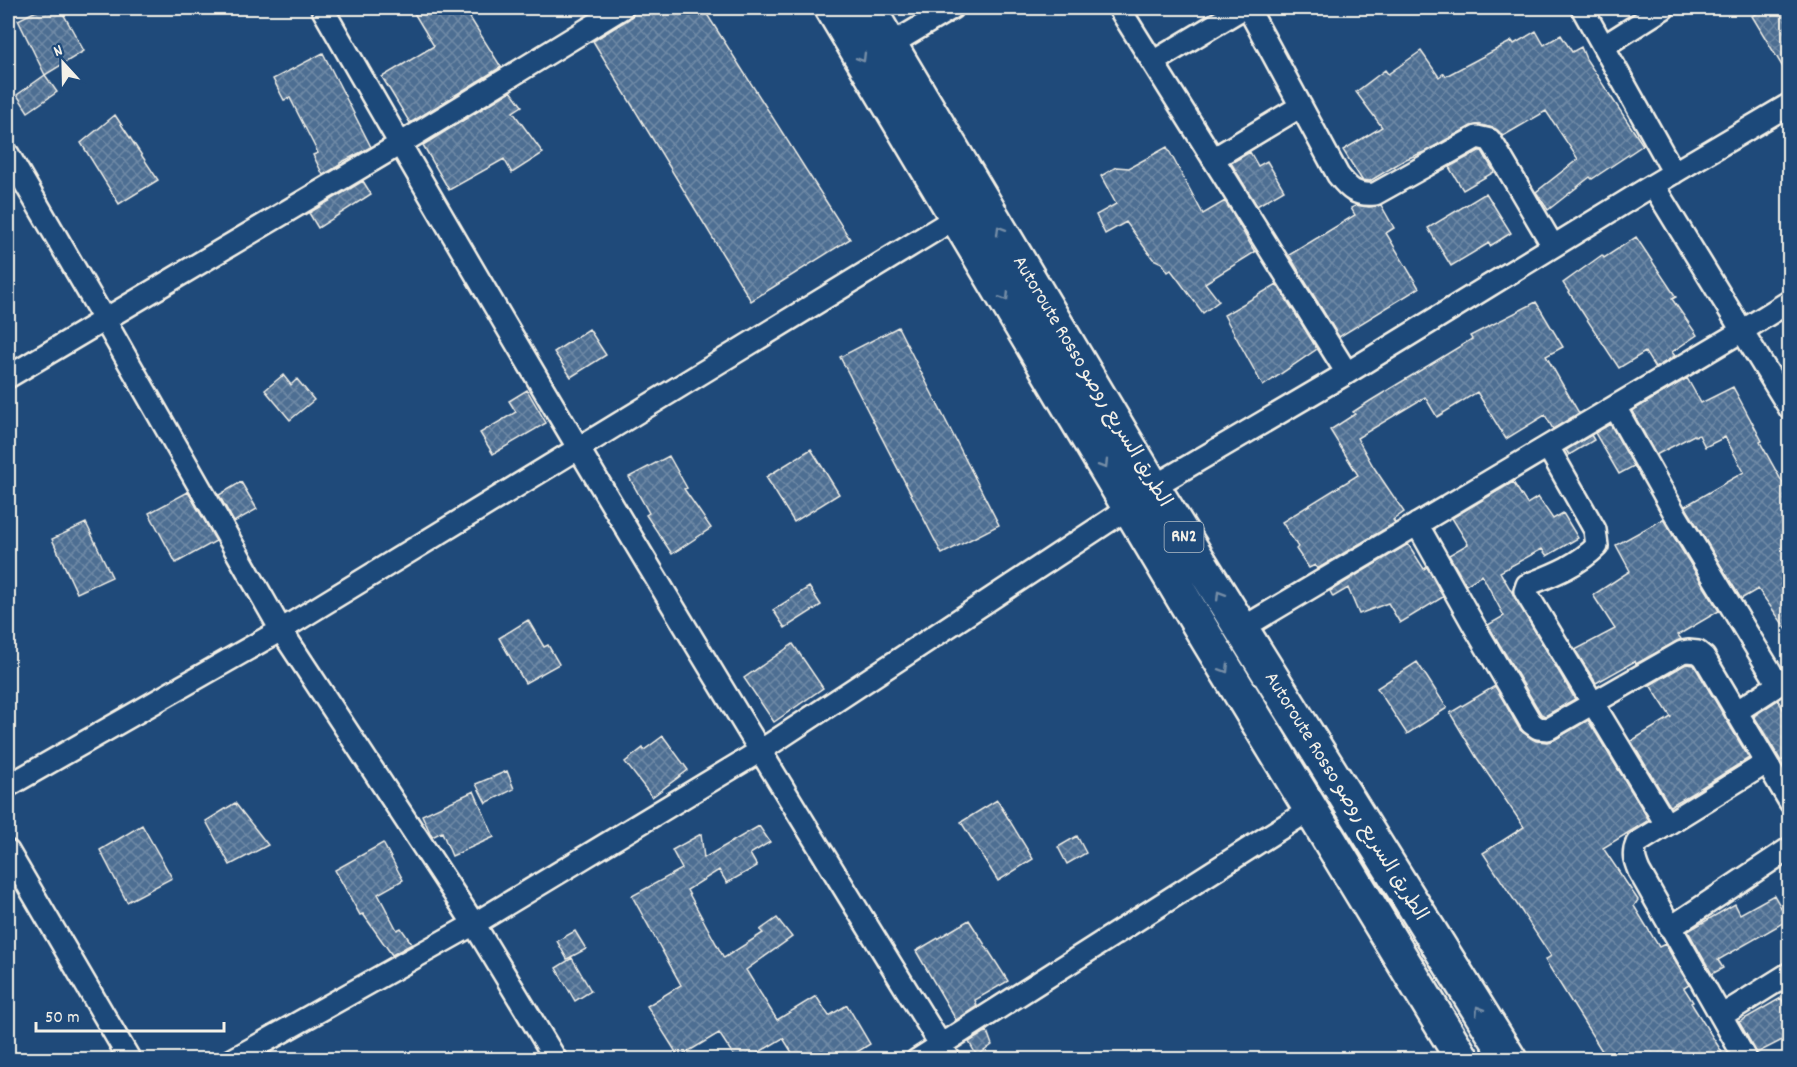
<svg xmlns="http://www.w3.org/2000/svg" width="1797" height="1067" font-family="Dekko,'Playpen Sans Arabic',sans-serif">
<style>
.building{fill:url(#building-cross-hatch);stroke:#f4f1e8;stroke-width:1.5}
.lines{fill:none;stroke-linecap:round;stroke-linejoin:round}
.street-casing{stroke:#f4f1e8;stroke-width:26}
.highway-casing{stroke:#f4f1e8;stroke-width:38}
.street{stroke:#1f4a7a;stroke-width:21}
.highway{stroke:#1f4a7a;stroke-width:33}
.oneway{stroke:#748da6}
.labels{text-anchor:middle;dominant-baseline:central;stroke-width:4.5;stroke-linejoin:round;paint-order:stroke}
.shield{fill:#1f4a7a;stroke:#b4bfc7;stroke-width:1.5}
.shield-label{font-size:18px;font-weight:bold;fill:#f4f1e8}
.street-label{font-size:20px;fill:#f4f1e8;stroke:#1f4a7a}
</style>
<defs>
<pattern id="building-cross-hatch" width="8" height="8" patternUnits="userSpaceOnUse" patternTransform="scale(1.5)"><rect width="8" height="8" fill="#4d6e92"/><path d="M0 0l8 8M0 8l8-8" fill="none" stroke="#708aa6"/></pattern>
</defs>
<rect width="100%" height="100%" fill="#1f4a7a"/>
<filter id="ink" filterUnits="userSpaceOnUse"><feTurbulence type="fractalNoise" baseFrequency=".0167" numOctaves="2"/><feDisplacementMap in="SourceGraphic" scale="12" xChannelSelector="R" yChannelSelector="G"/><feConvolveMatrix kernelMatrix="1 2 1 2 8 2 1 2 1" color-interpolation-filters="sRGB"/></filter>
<g filter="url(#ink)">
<path class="building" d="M42,8H60L84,51L45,75L18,20Z
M411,8H464L501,67L410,123L382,77L434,46Z
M638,8H703L850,239L751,301L593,41L629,19L633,15L634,10Z
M1767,8H1790V79L1752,16Z
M1536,31L1544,45L1561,35L1572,52L1581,47L1586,59L1643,145L1592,179L1590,177L1548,210L1536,192L1578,159L1546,111L1503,136L1493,128L1480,125L1471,126L1424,152L1406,159L1370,181L1362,180L1343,150L1382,127L1356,92L1385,70L1388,74L1421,51L1439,77L1444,73L1446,76L1512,41L1514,44Z
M323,53L371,147L340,163V165L323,175L313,155L318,153L290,98L284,100L273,79Z
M45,75L57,92L28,112L17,95Z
M511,91L522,106L513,112L543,153L512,173L504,159L449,190L423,145Z
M115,115L158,180L119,204L81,143Z
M1167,147L1203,214L1225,201L1255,252L1205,283L1219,301L1203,313L1171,270L1168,272L1162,263L1153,259L1126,222L1105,234L1096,215L1116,204L1101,176L1116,167L1129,168Z
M1479,151H1482L1494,172L1463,190L1449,167Z
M1250,152L1258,166L1267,161L1284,190L1257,206L1231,163Z
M363,181L371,194L318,228L309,213Z
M1486,193L1511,233L1490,246L1489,243L1451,266L1428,228Z
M1357,205L1369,207L1381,205L1394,228L1386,233L1419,288L1339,337L1289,255L1355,215L1351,208Z
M1636,237L1676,297L1672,299L1697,335L1672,352L1675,356L1655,368L1645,352L1619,368L1563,283L1602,255L1604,258Z
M1277,284L1317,349L1263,386L1224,315Z
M1536,302L1563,347L1546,356L1579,413L1553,429L1545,415L1506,439L1477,392L1437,417L1425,397L1357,438L1373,466L1404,512L1393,520L1395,523L1317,569L1315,565L1309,568L1296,549L1298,547L1282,522L1358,475L1330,430L1355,414L1353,412L1370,401L1472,339L1470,336Z
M898,327L999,525L942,554L840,357Z
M589,329L606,355L571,377L554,352Z
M283,375L291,385L297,379L314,400L290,420L265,390Z
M1687,378L1701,403L1733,387L1762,441L1760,442L1790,496V634L1758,589L1741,599L1685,506L1744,472L1725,437L1705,447L1699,435L1695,436L1694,435L1656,455L1632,411Z
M527,390L546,423L493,454L480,433L516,412L509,401Z
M1610,424L1634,466L1619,474L1595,433Z
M1591,435L1594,440L1569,455L1566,450Z
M811,449L839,494L794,522L766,477Z
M669,456L687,488L684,489L711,528L672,554L646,515L649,513L629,477Z
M241,482L257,509L234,522L219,495Z
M1513,482L1527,504L1538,497L1553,519L1563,513L1578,538L1547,556L1542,549L1500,572L1575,699L1545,716L1541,714L1488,625L1504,616L1482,575L1466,585L1449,555L1468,544L1452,518Z
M188,492L216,541L176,563L149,513Z
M1663,519L1719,611L1678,635L1681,639L1636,664L1635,661L1596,683L1575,650L1615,629L1593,595L1630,571L1616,545Z
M86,523L112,577L77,593L52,539Z
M1408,544L1424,569L1427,567L1443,597L1400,623L1388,603L1359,614L1348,588L1333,597L1330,591Z
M809,587L821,605L785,628L773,610Z
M528,620L544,647L548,645L559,664L525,683L499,638Z
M793,644L823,688L774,722L744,678Z
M1417,662L1447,708L1407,734L1377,688Z
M1686,664L1694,665L1749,758L1691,794L1670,806L1631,741L1671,717L1650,685Z
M1495,686L1520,730L1531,738L1536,741L1547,742L1554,740L1588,720L1649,820L1603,848L1638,900L1634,906L1659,947L1665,944L1689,985L1684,988L1693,1002L1691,1003L1722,1052L1710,1059H1607L1545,960L1551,956L1483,853L1524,827L1477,758L1450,713Z
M1778,700L1790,721V756L1781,761L1754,716Z
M663,736L688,770L652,797L625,762L643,748L644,750Z
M507,771L514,789L486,803L476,784Z
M474,791L494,837L452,856L442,832L432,837L422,815Z
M997,800L1033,859L998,881L961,822Z
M235,803L268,845L230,865L206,821Z
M142,825L172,878L127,902L100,850Z
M759,826L770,842L750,854L757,866L727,883L719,870L687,890L724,958L763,933L760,930L777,918L792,937L746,970L777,1020L816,996L829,1016L847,1005L870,1044L846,1059H796L783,1038L748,1059H736L719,1033L679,1057L647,1006L681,985L632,896L682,869L672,850L701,834L704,858Z
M1077,836L1086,853L1067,864L1058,847Z
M383,843L403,880L378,894L397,930L401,928L412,944L392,955L363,914L360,915L335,870Z
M1774,895L1788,920L1718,960L1723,968L1712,974L1688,931L1735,904L1740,914Z
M969,920L1008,981L975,1000L977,1006L956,1020L916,951Z
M575,931L586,949L567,959L557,941Z
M572,958L591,991L575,1001L556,968Z
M1781,998L1790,1012V1036L1757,1053L1739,1022Z
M987,1031L992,1045L977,1056L969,1042Z"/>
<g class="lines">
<g class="street-casing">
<path id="street" d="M322,8C524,362 735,713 950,1060
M1119,8L1347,373
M1248,8L1338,175C1349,189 1356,196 1375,194L1477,137L1490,140L1496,149L1553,246
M1582,8L1674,173
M890,45L952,8
M1604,46L1664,8
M1153,62L1243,8
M8,154L104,319L281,630L474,924L556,1060
M1213,159L1301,106
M1653,185L1790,409
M8,377L400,144L622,8
M1615,407L1674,512L1778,684
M1548,447L1595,530L1597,546C1577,566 1552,575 1527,585L1525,591L1666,824
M1153,487L1347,373L1653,185L1790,104
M1417,524L1477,631L1531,723L1538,728L1548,729L1682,652L1688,651L1698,652L1704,657L1790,802
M1241,629L1742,331L1790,301
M1736,712L1790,677
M8,786L281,630L957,217
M8,851L130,1060
M1670,928L1790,848
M1721,1016L1790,973
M232,1060L474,924L760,751L1130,507
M917,1060L1311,809
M1746,1060L1639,871C1635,861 1632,854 1637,843L1766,763"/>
</g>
<g class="highway-casing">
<path id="highway" d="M832,8L1208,640L1463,1060
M868,8L1153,487L1510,1060"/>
</g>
<use href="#street" class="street"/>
<use href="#highway" class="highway"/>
</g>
<defs><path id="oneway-chevron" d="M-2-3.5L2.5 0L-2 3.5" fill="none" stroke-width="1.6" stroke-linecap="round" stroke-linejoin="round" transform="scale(1.5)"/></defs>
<g class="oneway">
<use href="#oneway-chevron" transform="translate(862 58) rotate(59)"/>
<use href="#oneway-chevron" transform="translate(1000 230) rotate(-121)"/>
<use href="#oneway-chevron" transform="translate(1005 297) rotate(59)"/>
<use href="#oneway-chevron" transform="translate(1104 465) rotate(59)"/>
<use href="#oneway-chevron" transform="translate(1220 595) rotate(-122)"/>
<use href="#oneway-chevron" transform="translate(1225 669) rotate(58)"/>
<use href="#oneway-chevron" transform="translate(1479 1010) rotate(-122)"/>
</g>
</g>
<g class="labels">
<rect class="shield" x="1164.5" y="522" width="39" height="30" rx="4.5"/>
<g class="shield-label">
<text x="1184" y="537">RN2</text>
</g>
<g class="street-label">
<text transform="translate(1091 382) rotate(59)">Autoroute Rosso الطريق السريع روصو</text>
<text transform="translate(1345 797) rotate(58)">Autoroute Rosso الطريق السريع روصو</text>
</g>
</g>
<rect width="1797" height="1067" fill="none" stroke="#1f4a7a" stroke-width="30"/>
<rect x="15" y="15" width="1767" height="1037" fill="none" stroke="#f4f1e8" stroke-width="2" filter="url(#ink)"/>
<g transform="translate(63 63) rotate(338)" stroke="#1f4a7a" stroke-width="4.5" paint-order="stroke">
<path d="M0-4.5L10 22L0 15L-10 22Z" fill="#f4f1e8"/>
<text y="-9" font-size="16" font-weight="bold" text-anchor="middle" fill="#f4f1e8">N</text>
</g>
<path d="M36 1022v9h188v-9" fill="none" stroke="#f4f1e8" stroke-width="3"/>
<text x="45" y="1022" font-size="18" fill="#f4f1e8" stroke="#1f4a7a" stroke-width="4.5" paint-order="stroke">50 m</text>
</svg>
